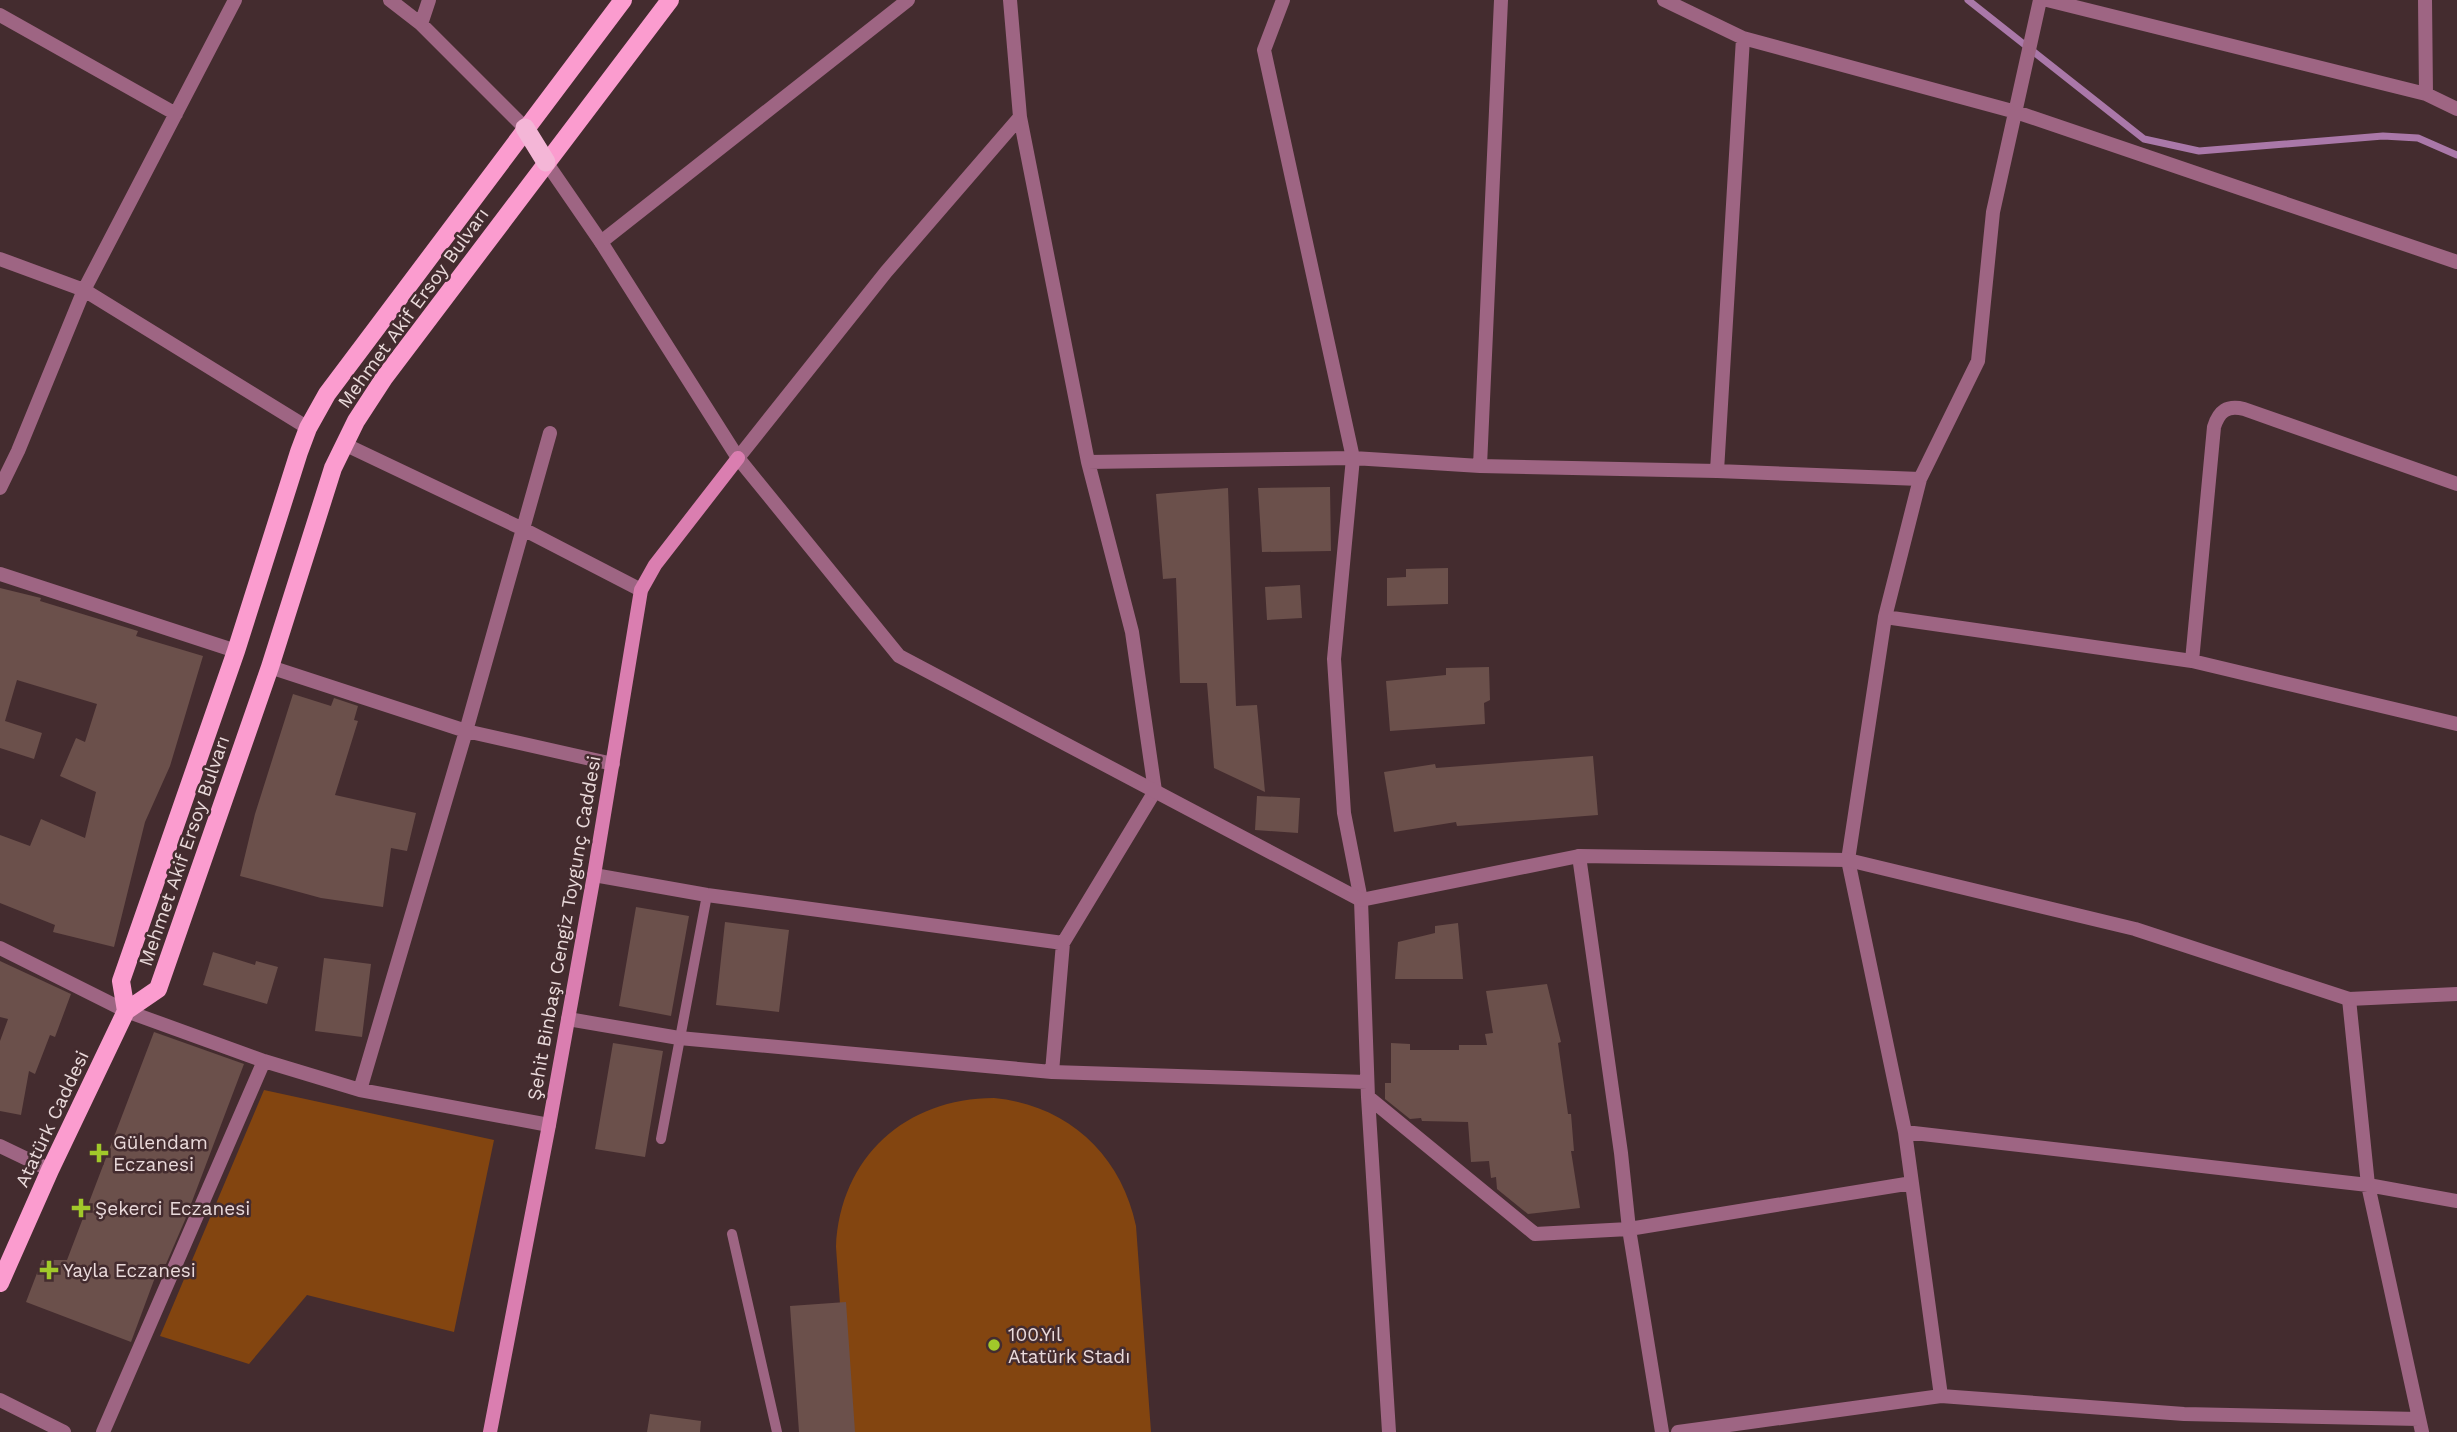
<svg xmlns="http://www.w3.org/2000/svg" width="2457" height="1432" font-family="'Work Sans',sans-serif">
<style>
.green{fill:#834510}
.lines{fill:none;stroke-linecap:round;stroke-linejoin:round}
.stream{stroke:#aa78a9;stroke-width:7}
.building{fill:#6b504b}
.service{stroke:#9e6583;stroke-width:10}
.minor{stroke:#9e6583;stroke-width:14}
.tertiary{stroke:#9e6583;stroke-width:14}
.secondary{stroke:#da7eb0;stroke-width:14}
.primary{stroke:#fb9ccf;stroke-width:18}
.trunk{stroke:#f4b6d7;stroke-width:19}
.poi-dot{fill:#a1c92a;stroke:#442c2f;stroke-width:2.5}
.labels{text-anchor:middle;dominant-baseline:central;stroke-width:5;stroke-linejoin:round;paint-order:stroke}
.street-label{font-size:19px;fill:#eadadb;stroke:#442c2f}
.poi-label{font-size:19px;fill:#eadadb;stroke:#442c2f;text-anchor:start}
</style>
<rect width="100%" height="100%" fill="#442c2f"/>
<path class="green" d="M264,1090L494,1140L454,1332L307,1295L249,1364L160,1336Z
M994,1098C1067,1105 1121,1154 1136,1226L1151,1432H849L836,1247C840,1157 906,1098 994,1098Z"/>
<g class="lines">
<path class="stream" d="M1968,0L2144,139L2199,151L2383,136L2418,138L2457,155"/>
</g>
<path class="building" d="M1330,487L1331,551L1262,552L1258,488Z
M1228,488L1236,706L1257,705L1265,792L1214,768L1207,683H1180L1176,578L1163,579L1156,494Z
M1448,568V604L1387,606V578L1406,577V569Z
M1300,585L1302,618L1267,620L1265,587Z
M0,588L41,598L40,601L138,631L136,636L203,656L170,766L145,822L114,947L53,932L55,925L0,903V835L30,846L41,819L85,838L96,792L60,776L76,738L85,742L97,704L17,680L5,721L42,733L34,759L0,748Z
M1489,667L1490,700L1484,703L1485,724L1390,731L1386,681L1446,675V668Z
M293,694L331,706L334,698L358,706L354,720L358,721L335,795L416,813L407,851L391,848L383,907L321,898L240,876L255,814Z
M1593,756L1598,815L1457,826L1456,822L1394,832L1384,772L1435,764L1436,768Z
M1257,796L1300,798L1298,833L1255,830Z
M636,907L689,916L671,1016L619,1006Z
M725,922L789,930L779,1012L716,1005Z
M1458,923L1463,979H1395L1398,942L1435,933V926Z
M213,952L255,965L256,961L278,967L267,1004L203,985Z
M324,958L371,964L362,1037L315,1031Z
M0,961L71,994L55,1037L50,1035L35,1074L29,1071L21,1115L0,1111V1041L8,1019L0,1017Z
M1547,984L1561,1042L1558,1043L1568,1114H1571L1574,1151H1571L1580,1208L1528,1214L1497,1189L1496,1177L1491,1178L1489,1161L1471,1162L1468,1122L1422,1121L1421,1118L1410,1119L1385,1099V1083H1391V1043L1410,1044V1050H1459V1045H1487L1485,1034L1493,1033L1486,991Z
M154,1032L244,1064L185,1220L166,1264H160L131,1342L26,1302L42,1260H67Z
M613,1043L663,1051L645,1157L595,1149Z
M846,1302L855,1432H799L790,1306Z
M650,1414L701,1421L700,1432H647Z"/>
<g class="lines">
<path class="service" d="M661,1139L707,895
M732,1234L777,1432"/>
<path class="minor" d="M390,0L421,24L525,128
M1010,0L1020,117L1088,462L1132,632L1155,791L1063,943L1052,1072
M1283,0L1264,50L1353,458L1334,659L1344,813L1361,900L1368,1097L1389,1432
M1664,0L1743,38L2016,112L2457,262
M2047,0L2426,94L2457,109
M2425,0L2426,94
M0,15L176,114
M421,24L429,0
M601,242L908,0
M0,259L84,290L308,428
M344,444L523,529L641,590
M738,458L886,272L1020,117
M1088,462L1353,458L1480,466L1717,471L1920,479L1978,361L1993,212L2040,0
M1480,466L1501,0
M1717,471L1743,38
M1920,479L1885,617L1848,860L1905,1132L1941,1396
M0,488L18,451L84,290L235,0
M0,574L236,651
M1885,617L2192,661L2457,724
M2192,661L2214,427C2219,411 2227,405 2244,409L2457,484
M270,667L466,731L613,764
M1579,856L1621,1153L1629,1229L1662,1432
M594,875L707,895L1063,943
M0,948L126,1011L264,1061L360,1090L549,1125
M2349,999L2368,1185L2422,1432
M568,1019L679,1038L1052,1072L1367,1082
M360,1090L466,731L550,433
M1368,1097L1535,1234L1629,1229L1912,1183
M1905,1132L2368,1185L2457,1201
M0,1146L50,1170
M0,1400L64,1432
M103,1432L264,1061
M1678,1432L1941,1396L2184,1414L2419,1419"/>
<path class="tertiary" d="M546,162L601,242L738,458L899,656L1361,900L1579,856L1848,860L2135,929L2349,999L2457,994"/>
<path class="secondary" d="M490,1432L549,1125L594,875L641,590L655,565L738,458"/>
<path class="primary" d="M126,1011L121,981L236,651L299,452L308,428L327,394L623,0
M0,1283L50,1170L126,1011L158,989L270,667L333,468L356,421L384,378L670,0"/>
<path class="trunk" d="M525,128L546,162"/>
</g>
<g class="poi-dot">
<path d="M95.5 1142.5h7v7h7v7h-7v7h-7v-7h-7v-7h7z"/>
<path d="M77.5 1197.5h7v7h7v7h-7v7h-7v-7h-7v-7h7z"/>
<path d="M45.5 1259.5h7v7h7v7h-7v7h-7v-7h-7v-7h7z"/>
<circle cx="994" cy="1345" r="7"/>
</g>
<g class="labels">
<g class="street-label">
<text transform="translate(413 308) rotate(-54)">Mehmet Akif Ersoy Bulvarı</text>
<text transform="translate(184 851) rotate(-71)">Mehmet Akif Ersoy Bulvarı</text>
<text transform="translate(564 928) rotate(-80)">Şehit Binbaşı Cengiz Toygunç Caddesi</text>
<text transform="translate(52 1119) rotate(-65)">Atatürk Caddesi</text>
</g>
<g class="poi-label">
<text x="113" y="1142">Gülendam<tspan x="113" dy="22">Eczanesi</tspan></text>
<text x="95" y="1208">Şekerci Eczanesi</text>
<text x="63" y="1270">Yayla Eczanesi</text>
<text x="1008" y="1334">100.Yıl<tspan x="1008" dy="22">Atatürk Stadı</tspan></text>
</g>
</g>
</svg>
